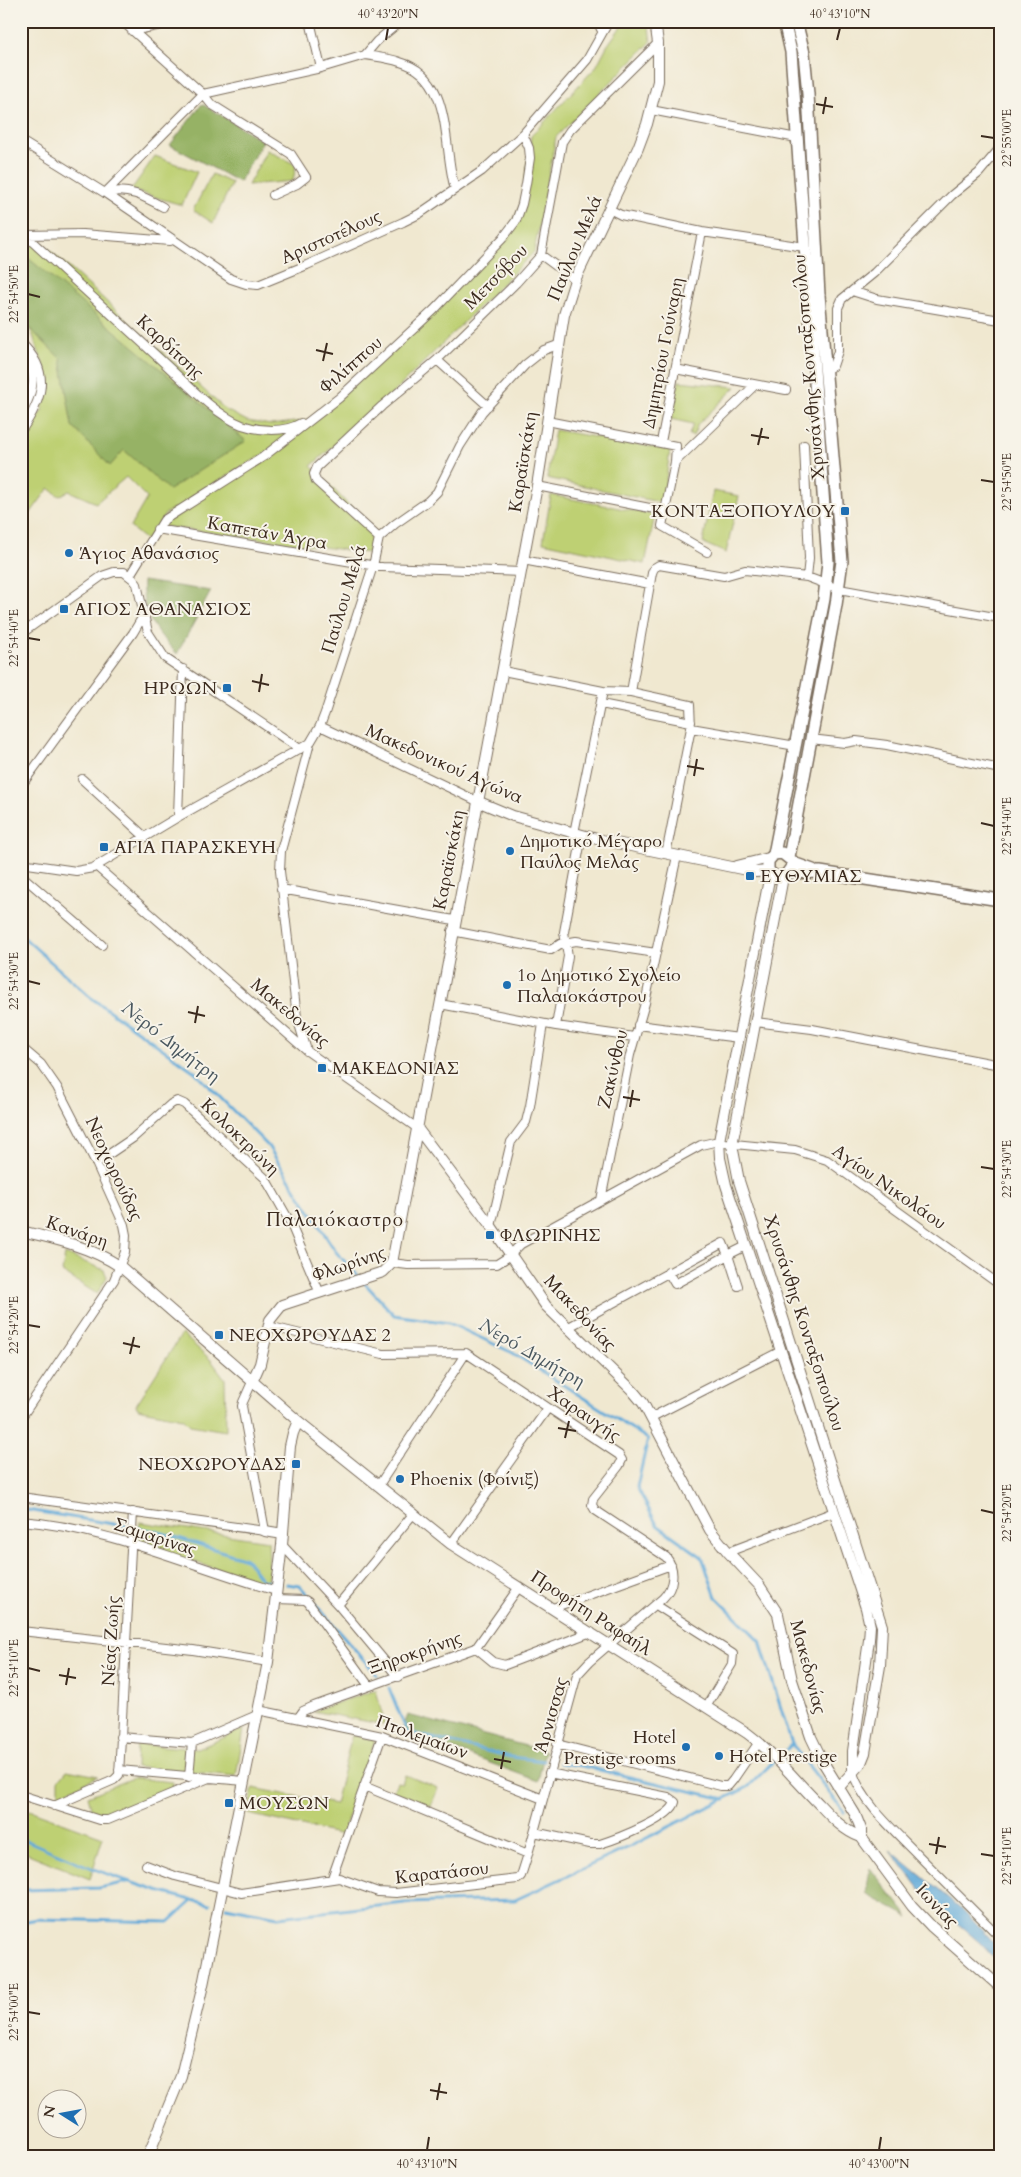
<svg xmlns="http://www.w3.org/2000/svg" width="1021" height="2177" font-family="Cardo,serif">
<style>
.green{fill:#bed073;stroke:#7c7d48;fill-rule:evenodd}
.forest{fill:#96b265;stroke:#686e42}
.water{fill:#62aad9;stroke:#4e6a7c}
.lines{fill:none;stroke-linecap:round;stroke-linejoin:round}
.stream{stroke:#62aad9;stroke-width:3}
.minor-casing{stroke:#7a6c5c;stroke-width:10}
.tertiary-casing{stroke:#7a6c5c;stroke-width:12}
.secondary-casing{stroke:#7a6c5c;stroke-width:14}
.minor{stroke:#fff;stroke-width:8}
.tertiary{stroke:#fff;stroke-width:10}
.secondary{stroke:#fff;stroke-width:11}
.ticks{fill:none;stroke:#3b2a1e;stroke-width:2}
.poi-dot{fill:#1f6fb2;stroke:#f7f3e8;stroke-width:2}
.labels{text-anchor:middle;dominant-baseline:central;stroke-width:4;stroke-linejoin:round;paint-order:stroke}
.street-label{font-size:18px;fill:#3b2a1e;stroke:#f7f3e8}
.poi-label{font-size:18px;fill:#3b2a1e;stroke:#f7f3e8;text-anchor:start}
.water-label{font-size:19px;font-style:italic;fill:#49575f;stroke:#f7f3e8}
.neighbourhood-label{font-size:19px;letter-spacing:1px;fill:#3b2a1e;stroke:#f7f3e8}
.neatline{fill:none;stroke:#3b2a1e;stroke-width:2}
.ticks-label{font-size:12px;text-anchor:middle;fill:#3b2a1e}
</style>
<rect width="100%" height="100%" fill="#f7f3e8"/>
<filter id="ink" filterUnits="userSpaceOnUse"><feTurbulence type="fractalNoise" baseFrequency=".02" numOctaves="2"/><feDisplacementMap in="SourceGraphic" scale="10" xChannelSelector="R" yChannelSelector="G"/><feConvolveMatrix kernelMatrix="1 2 1 2 8 2 1 2 1" color-interpolation-filters="sRGB"/></filter>
<filter id="wash" filterUnits="userSpaceOnUse"><feTurbulence type="fractalNoise" baseFrequency=".0096" numOctaves="4" result="noise"/><feDisplacementMap in="SourceGraphic" scale="20" xChannelSelector="R" yChannelSelector="G"/><feGaussianBlur stdDeviation="1.12" result="paint"/><feColorMatrix in="noise" values="0 0 0 0 0 0 0 0 0 0 0 0 0 0 0 0 0 1.4 0 .05"/><feComposite in="paint" operator="in"/></filter>
<g filter="url(#wash)">
<rect width="100%" height="100%" fill="#f0e8d0"/>
<path class="green" d="M625,21H648L651,42L556,137L534,252L387,399L311,466L373,530L369,553L166,527L157,529L168,514L175,507L166,513L147,541L130,527L147,498L126,477L96,503L69,491L59,496L49,488L21,526V436L42,411L48,378L32,333L21,322V224L226,410L247,421L271,425L317,419L503,238L522,204L531,136L596,67L607,46ZM299,434L265,458L190,498L204,489Z
M267,150L296,165L293,181L248,185Z
M155,156L197,172L182,205L131,190Z
M212,174L232,183L213,223L193,210Z
M679,381L736,387L698,424L693,436L689,435L693,424L671,419Z
M555,430L670,450L663,503L547,478Z
M713,491L739,496L726,553L703,543Z
M551,495L655,515L645,564L543,542Z
M65,1254L104,1270L107,1277L97,1294L62,1272Z
M182,1334L211,1360L225,1379L226,1431L190,1425L183,1418L138,1409L136,1405Z
M140,1522L268,1541L269,1564L267,1585L138,1544Z
M376,1690L385,1725L313,1711Z
M244,1729L236,1776L136,1767L137,1744L197,1749Z
M352,1735L375,1740L342,1835L248,1814L253,1788L335,1804Z
M67,1770L98,1776L59,1795V1780Z
M405,1775L438,1788L431,1806L393,1791L397,1782L402,1783Z
M133,1778L173,1782V1789L103,1817L93,1814L88,1796Z
M21,1807L103,1837L90,1879L21,1851Z"/>
<path class="forest" d="M202,104L263,141L239,182L170,145Z
M21,252L246,441L169,490L124,450L110,466L72,426L61,359L21,320Z
M143,581L211,591L177,654C155,630 141,615 143,581Z
M408,1715L545,1751L538,1781L402,1730Z
M870,1868L909,1917L866,1894Z"/>
<path class="water" d="M890,1850L964,1911L1000,1950V1964L979,1942L925,1895Z"/>
<g class="lines">
<path class="stream" d="M995,892L1000,893
M21,935L90,997L195,1072L268,1146L336,1252L394,1315L449,1323L513,1353L648,1439L637,1487L657,1525L702,1557L716,1597L760,1641L792,1744L844,1812
M21,1509L126,1526
M137,1528L156,1531L246,1559L262,1580L270,1581
M287,1584L300,1586L377,1675
M389,1688L407,1732L511,1757L544,1761
M787,1749L792,1744
M560,1763L582,1766L725,1799
M21,1838C82,1865 144,1891 210,1904
M21,1890L99,1888L127,1882
M226,1907L278,1917L405,1903L515,1900L619,1852L748,1787L774,1761
M21,1922L38,1919L169,1922L192,1901"/>
</g>
</g>
<g filter="url(#ink)">
<g class="lines">
<g class="minor-casing">
<path id="minor" d="M122,21L203,94L211,104L291,154L306,177L297,184L273,195
M310,21L321,68
M597,21L602,31
M132,31L181,21
M365,55C377,57 389,58 400,62C454,77 442,146 455,189
M203,94L321,68L365,55L377,41L401,21
M651,110L797,138
M21,141L105,193L231,279L246,284L258,285L307,265L403,222L419,214L438,201L482,171L523,134L587,60L609,21
M105,193L203,94
M107,193C127,187 145,197 163,207
M609,209L621,215L702,232L805,247
M25,235C71,277 116,319 162,361C184,381 214,414 242,425C260,431 284,433 301,423
M25,235L83,234L170,241
M541,255L575,280
M852,291L877,299L1000,320
M21,343C52,372 43,399 21,431
M437,360L488,406
M675,369L786,390
M826,369L833,366L838,351V308L842,299L874,273L952,195L979,173L1000,148
M21,415C35,390 37,375 24,349
M547,421L676,446L675,462L662,526L707,552
M661,442L702,232
M804,445L809,558L807,577
M675,462L754,386
M537,486L665,511
M157,529L382,567L521,572
M379,538L316,481L314,474L317,467L382,406L437,360L516,283L541,255L562,142L570,130L658,43
M523,560L650,584
M130,575L164,520L263,457L339,398L434,310L503,238L516,221L522,204L526,184L530,158L529,148L523,134
M21,634L102,576L114,572H124L133,579L137,584L148,632L165,658L300,749
M503,671L603,691L631,692L690,705L691,728L666,854
M631,692L652,573L654,568L659,565L724,576L745,570L807,577L839,589L1000,618
M601,704L691,722
M320,726L477,801
M691,728L796,746
M811,739L845,743L856,741L887,745L1000,769
M82,779L145,837
M21,786L133,633L143,616
M178,817L183,669
M574,833L603,691
M21,863L76,871L93,868L178,817L310,743L320,726L325,713L373,566L379,538L395,524L428,501L437,492L460,446L482,412L525,365L544,350L558,345
M97,867L307,1051L417,1128
M21,875L102,945
M281,889L454,920
M452,931L551,950L560,944L576,941L656,953
M440,1004L556,1026L634,1037
M755,1022L812,1029L1000,1065
M638,1025L739,1038
M556,1026L568,956L564,932L582,835
M21,1047L41,1064L57,1087L96,1163L124,1225L126,1235L125,1252L114,1280L21,1418
M307,1051L297,1017L280,871L281,851L310,743
M96,1163L133,1138L171,1104L177,1101L184,1104L265,1178L290,1222L319,1291
M601,1200L630,1055L645,1003L677,856
M491,1226L511,1142L526,1122L530,1106L543,1024
M392,1263L408,1265L497,1264L508,1257L521,1244L701,1145L714,1142L795,1150L827,1160L1000,1285
M738,1286L728,1255L746,1246
M567,1328L723,1243L728,1255L675,1284L668,1272
M652,1417L781,1351
M379,1485L466,1353
M21,1497L265,1531L242,1406L243,1402L252,1382
M21,1521C110,1528 192,1567 277,1591
M451,1544L548,1408
M282,1545L338,1605L398,1677
M728,1552L834,1512
M276,1599L305,1600L308,1602L369,1686
M338,1605L414,1513
M656,1605L733,1654L732,1664L706,1707
M553,1608L671,1565
M21,1631L193,1650L268,1662
M476,1648L493,1662L505,1665L591,1632
M258,1710L382,1736L543,1799
M298,1718L303,1711L314,1706L476,1648L519,1587
M120,1737L192,1743L257,1715
M557,1744L721,1786H728L733,1780L759,1742
M119,1770L244,1781
M853,1773C863,1804 897,1833 919,1856C946,1883 973,1910 1000,1937
M189,1777L192,1743
M364,1786L528,1854
M21,1795L100,1820H108L209,1778
M54,1806L114,1780L119,1775L133,1512
M534,1832L590,1844H600C616,1839 672,1818 675,1802L668,1797L549,1773
M146,1865L175,1876L241,1893L339,1878L378,1892L396,1893L518,1879L521,1876L528,1854L577,1675L589,1662L663,1598C674,1587 676,1569 666,1557L595,1510L592,1505L593,1499L619,1466L622,1460L619,1455L466,1353L383,1354L268,1326
M332,1878L382,1736"/>
</g>
<g class="tertiary-casing">
<path id="tertiary" d="M477,801L513,816L597,839L756,872L768,871
M737,866L769,858
M770,874L719,1141L720,1158L726,1185L866,1608L870,1626L869,1640L853,1751V1773
M783,877L732,1145L739,1181L882,1626L880,1666L865,1753L861,1763L839,1787
M417,1128L491,1226L546,1306L632,1390L643,1403L710,1530L728,1552L759,1585L778,1614L792,1680L811,1737L823,1762L855,1814L861,1829V1837
M21,1231C56,1239 91,1247 121,1267L298,1421L451,1544L747,1733C774,1753 795,1780 819,1804C831,1817 844,1831 861,1837
M252,1382L260,1364L270,1320L282,1305L383,1272L392,1263L537,486L564,315L575,280L638,148L647,124L658,81V43L655,21
M265,1531L283,1534
M861,1837L912,1906L932,1927L1000,1987
M148,2156L181,2076L203,1985L268,1662L282,1545L290,1446L293,1433L298,1421"/>
</g>
<g class="secondary-casing">
<path id="secondary" d="M774,854L824,599L828,562L791,52L784,21
M789,857L836,605L842,561L819,295L808,94L804,53L796,21
M791,868L786,875L776,877L768,871V861L774,854L782,853L796,864L813,870
M788,873L820,872L1000,900"/>
</g>
<use href="#minor" class="minor"/>
<use href="#tertiary" class="tertiary"/>
<use href="#secondary" class="secondary"/>
</g>
</g>
<path class="ticks" d="M386,40L388,28M837,40L840,28M816,104L833,107M823,114L826,97M981,136L994,138M28,294L40,297M316,350L333,354M323,361L327,343M751,435L769,438M758,445L762,428M981,480L994,482M28,638L40,640M252,681L269,685M259,692L262,674M687,766L704,769M694,776L697,759M981,823L994,826M28,981L40,984M188,1012L205,1016M195,1023L198,1006M623,1097L640,1100M630,1107L633,1090M981,1167L994,1169M28,1325L40,1327M123,1343L140,1347M130,1354L134,1337M558,1428L576,1431M565,1438L569,1421M981,1510L994,1513M28,1668L40,1671M59,1675L76,1678M66,1685L69,1668M494,1759L511,1762M501,1769L504,1752M929,1844L946,1847M936,1854L939,1837M981,1854L994,1856M28,2012L40,2014M430,2090L447,2093M437,2100L440,2083M427,2150L429,2137M879,2150L881,2137"/>
<g class="poi-dot">
<rect x="840" y="506" width="10" height="10" rx="2.5"/>
<circle cx="69" cy="553" r="5"/>
<rect x="59" y="604" width="10" height="10" rx="2.5"/>
<rect x="222" y="683" width="10" height="10" rx="2.5"/>
<rect x="99" y="842" width="10" height="10" rx="2.5"/>
<circle cx="510" cy="851" r="5"/>
<rect x="745" y="871" width="10" height="10" rx="2.5"/>
<circle cx="507" cy="985" r="5"/>
<rect x="317" y="1063" width="10" height="10" rx="2.5"/>
<rect x="485" y="1230" width="10" height="10" rx="2.5"/>
<rect x="214" y="1330" width="10" height="10" rx="2.5"/>
<rect x="291" y="1459" width="10" height="10" rx="2.5"/>
<circle cx="400" cy="1479" r="5"/>
<circle cx="686" cy="1747" r="5"/>
<circle cx="719" cy="1756" r="5"/>
<rect x="224" y="1798" width="10" height="10" rx="2.5"/>
</g>
<g class="labels">
<g class="street-label">
<text transform="translate(331 237) rotate(-24)">Αριστοτέλους</text>
<text transform="translate(575 248) rotate(-67)">Παύλου Μελά</text>
<text transform="translate(496 277) rotate(-46)">Μετσόβου</text>
<text transform="translate(170 347) rotate(43)">Καρδίτσης</text>
<text transform="translate(663 353) rotate(-79)">Δημητρίου Γούναρη</text>
<text transform="translate(351 365) rotate(-41)">Φιλίππου</text>
<text transform="translate(809 367) rotate(-95)">Χρυσάνθης Κονταξοπούλου</text>
<text transform="translate(523 462) rotate(-81)">Καραϊσκάκη</text>
<text transform="translate(267 533) rotate(10)">Καπετάν Άγρα</text>
<text transform="translate(344 599) rotate(-73)">Παύλου Μελά</text>
<text transform="translate(444 764) rotate(24)">Μακεδονικού Αγώνα</text>
<text transform="translate(449 860) rotate(-79)">Καραϊσκάκη</text>
<text transform="translate(290 1013) rotate(40)">Μακεδονίας</text>
<text transform="translate(613 1069) rotate(-77)">Ζακύνθου</text>
<text transform="translate(240 1137) rotate(44)">Κολοκτρώνη</text>
<text transform="translate(114 1169) rotate(65)">Νεοχωρούδας</text>
<text transform="translate(889 1187) rotate(35)">Αγίου Νικολάου</text>
<text transform="translate(77 1232) rotate(19)">Κανάρη</text>
<text transform="translate(349 1264) rotate(-19)">Φλωρίνης</text>
<text transform="translate(580 1313) rotate(47)">Μακεδονίας</text>
<text transform="translate(804 1323) rotate(72)">Χρυσάνθης Κονταξοπούλου</text>
<text transform="translate(584 1414) rotate(34)">Χαραυγής</text>
<text transform="translate(155 1537) rotate(18)">Σαμαρίνας</text>
<text transform="translate(591 1613) rotate(33)">Προφήτη Ραφαήλ</text>
<text transform="translate(111 1641) rotate(-87)">Νέας Ζωής</text>
<text transform="translate(415 1653) rotate(-19)">Ξηροκρήνης</text>
<text transform="translate(808 1667) rotate(75)">Μακεδονίας</text>
<text transform="translate(551 1715) rotate(-74)">Άρνισσας</text>
<text transform="translate(422 1737) rotate(20)">Πτολεμαίων</text>
<text transform="translate(442 1873) rotate(-6)">Καρατάσου</text>
<text transform="translate(937 1906) rotate(47)">Ιωνίας</text>
</g>
<g class="poi-label">
<text x="835" y="511" text-anchor="end">ΚΟΝΤΑΞΟΠΟΥΛΟΥ</text>
<text x="79" y="553">Άγιος Αθανάσιος</text>
<text x="74" y="609">ΑΓΙΟΣ ΑΘΑΝΑΣΙΟΣ</text>
<text x="217" y="688" text-anchor="end">ΗΡΩΩΝ</text>
<text x="520" y="841">Δημοτικό Μέγαρο<tspan x="520" dy="21">Παύλος Μελάς</tspan></text>
<text x="114" y="847">ΑΓΙΑ ΠΑΡΑΣΚΕΥΗ</text>
<text x="760" y="876">ΕΥΘΥΜΙΑΣ</text>
<text x="517" y="975">1ο Δημοτικό Σχολείο<tspan x="517" dy="21">Παλαιοκάστρου</tspan></text>
<text x="332" y="1068">ΜΑΚΕΔΟΝΙΑΣ</text>
<text x="500" y="1235">ΦΛΩΡΙΝΗΣ</text>
<text x="229" y="1335">ΝΕΟΧΩΡΟΥΔΑΣ 2</text>
<text x="286" y="1464" text-anchor="end">ΝΕΟΧΩΡΟΥΔΑΣ</text>
<text x="410" y="1479">Phoenix (Φοίνιξ)</text>
<text x="676" y="1737" text-anchor="end">Hotel<tspan x="676" dy="21">Prestige rooms</tspan></text>
<text x="729" y="1756">Hotel Prestige</text>
<text x="239" y="1803">ΜΟΥΣΩΝ</text>
</g>
<g class="water-label">
<text transform="translate(171 1042) rotate(38)">Νερό Δημήτρη</text>
<text transform="translate(532 1353) rotate(30)">Νερό Δημήτρη</text>
</g>
<g class="neighbourhood-label">
<text x="335" y="1220">Παλαιόκαστρο</text>
</g>
</g>
<rect width="1021" height="2177" fill="none" stroke="#f7f3e8" stroke-width="55"/>
<g transform="translate(62 2114) rotate(281)"><circle r="24" fill="#f7f3e8" stroke="#aca397"/>
<path d="M0-4L9 19L0 12L-9 19Z" fill="#1f6fb2"/>
<text y="-8" font-size="14" font-weight="bold" text-anchor="middle" fill="#3b2a1e">N</text>
</g>
<rect x="28" y="28" width="966" height="2122" class="neatline"/>
<g class="ticks-label">
<text x="388" y="18">40°43'20"N</text>
<text x="840" y="18">40°43'10"N</text>
<text transform="translate(1007 138) rotate(-90)" y="4">22°55'00"E</text>
<text transform="translate(14 294) rotate(-90)" y="4">22°54'50"E</text>
<text transform="translate(1007 482) rotate(-90)" y="4">22°54'50"E</text>
<text transform="translate(14 638) rotate(-90)" y="4">22°54'40"E</text>
<text transform="translate(1007 826) rotate(-90)" y="4">22°54'40"E</text>
<text transform="translate(14 981) rotate(-90)" y="4">22°54'30"E</text>
<text transform="translate(1007 1169) rotate(-90)" y="4">22°54'30"E</text>
<text transform="translate(14 1325) rotate(-90)" y="4">22°54'20"E</text>
<text transform="translate(1007 1513) rotate(-90)" y="4">22°54'20"E</text>
<text transform="translate(14 1668) rotate(-90)" y="4">22°54'10"E</text>
<text transform="translate(1007 1856) rotate(-90)" y="4">22°54'10"E</text>
<text transform="translate(14 2012) rotate(-90)" y="4">22°54'00"E</text>
<text x="427" y="2168">40°43'10"N</text>
<text x="879" y="2168">40°43'00"N</text>
</g>
</svg>
